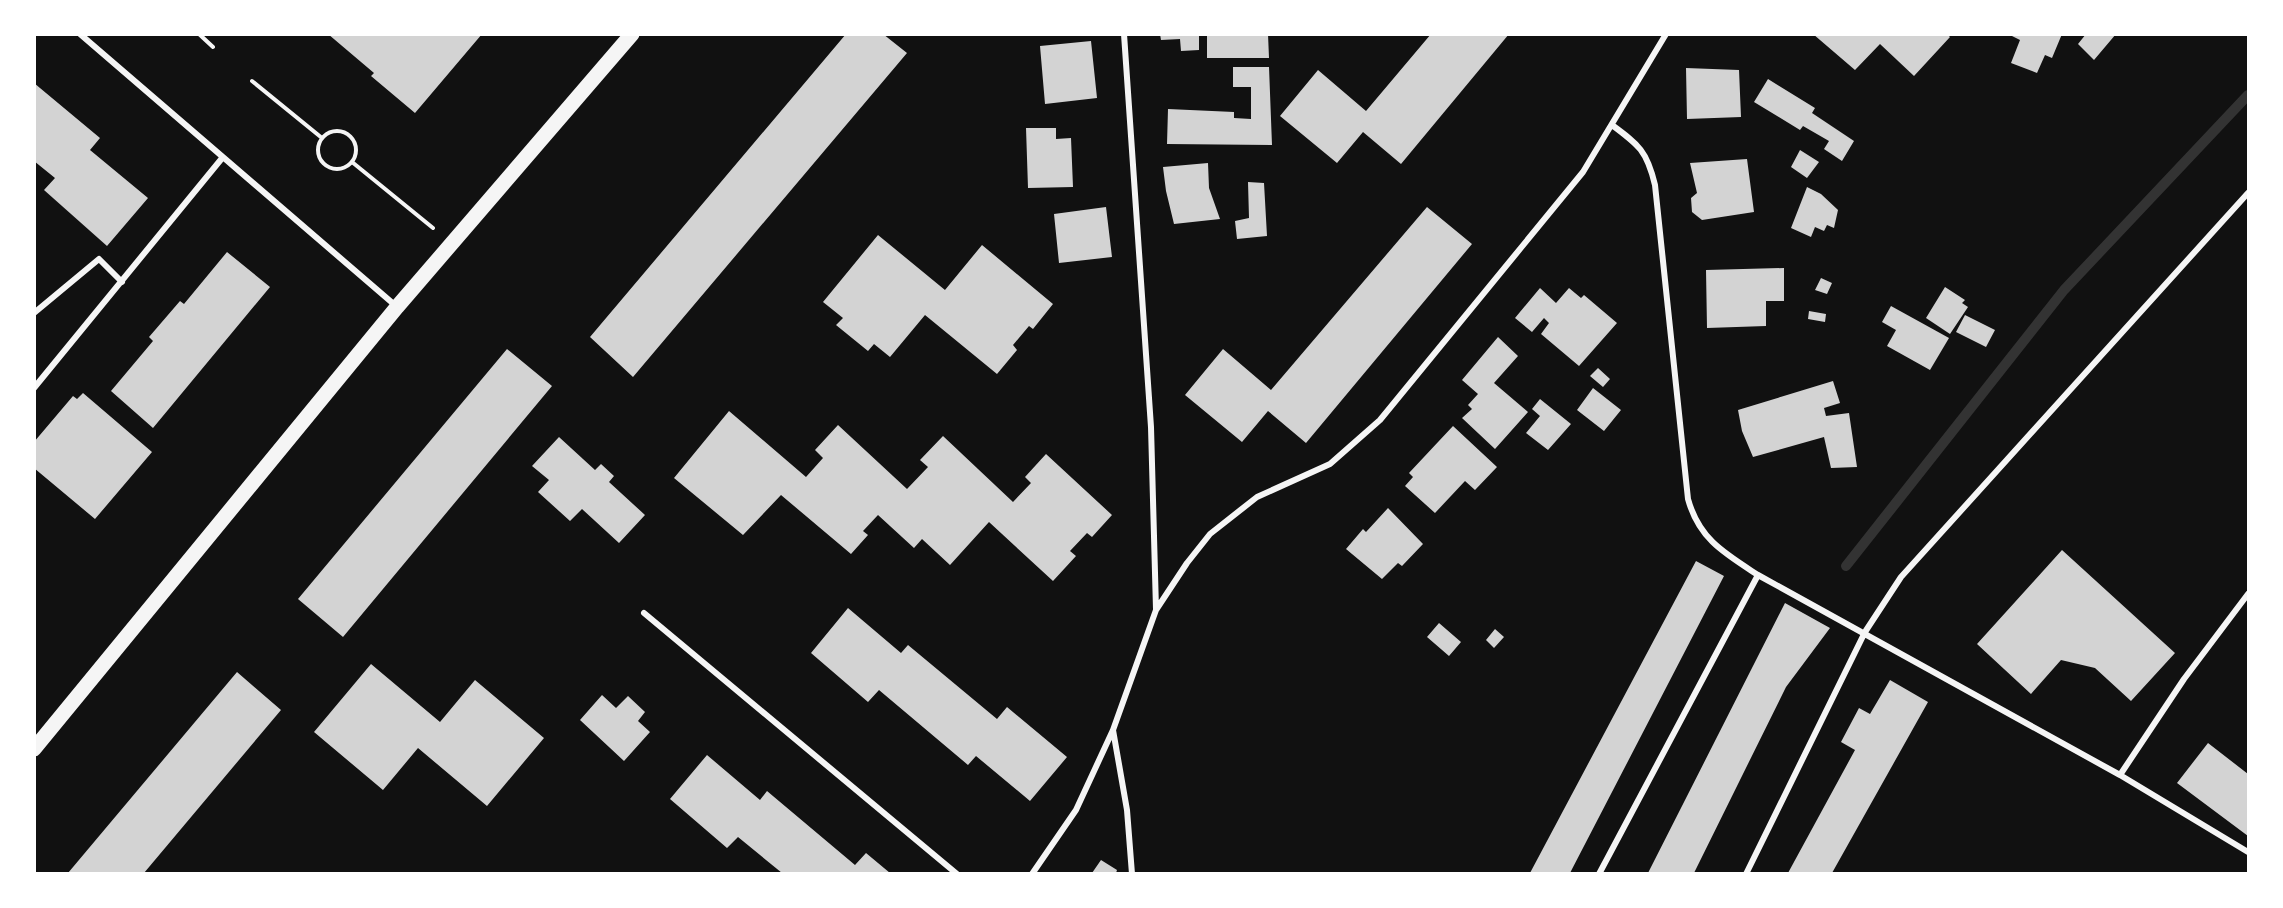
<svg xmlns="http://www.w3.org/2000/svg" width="2283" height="908" font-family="'PT Serif',serif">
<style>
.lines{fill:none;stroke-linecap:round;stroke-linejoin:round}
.stream{stroke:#333;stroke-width:10}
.building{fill:#d3d3d3}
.path{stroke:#f5f5f5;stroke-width:4}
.minor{stroke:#f5f5f5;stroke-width:6}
.primary{stroke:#f5f5f5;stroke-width:15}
</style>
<rect width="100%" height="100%" fill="#111"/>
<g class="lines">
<path class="stream" d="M1846,566L2064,290L2248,95"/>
</g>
<path class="building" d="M328,34H482L415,113L371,76L374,73Z
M846,34H883L907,53L633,377L590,337Z
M1160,34H1199V50L1181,51L1180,39L1161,40Z
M1207,34H1268L1269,58H1207Z
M1431,34H1509L1401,164L1363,132L1337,163L1280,116L1318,70L1366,111Z
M1813,34H1947L1950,37L1914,76L1880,44L1855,70Z
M2008,34H2062L2052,58L2045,55L2037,73L2011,63L2020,40Z
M2086,34H2116L2094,60L2078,44Z
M1091,41L1097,98L1045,104L1040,46Z
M1233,67H1269L1272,145L1167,144L1168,109L1234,112V118L1251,119V87H1233Z
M1686,68L1739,70L1741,117L1687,119Z
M1768,79L1815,108L1812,113L1854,141L1842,161L1824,149L1829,141L1803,126L1800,130L1754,102Z
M34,83L100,138L90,150L148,198L107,246L44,190L55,178L34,161Z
M1026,128H1056V139L1071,138L1073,187L1028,188Z
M1800,150L1819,162L1807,178L1791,167Z
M1747,159L1754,212L1702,220L1692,212L1691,198L1697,193L1690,163Z
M1208,163L1209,188L1220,219L1174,224L1166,191L1163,167Z
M1248,182L1264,183L1267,236L1237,239L1235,221L1249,218Z
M1807,187L1821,194L1838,210L1834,228L1827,225L1824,231L1815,227L1811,237L1791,228Z
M1106,207L1112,257L1059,263L1054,214Z
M1427,207L1472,244L1306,443L1268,411L1242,442L1185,395L1223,349L1271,390Z
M878,235L945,290L982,245L1053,304L1033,329L1029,326L1013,345L1017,350L997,374L925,315L890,357L874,344L868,351L836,325L843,318L823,302Z
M227,252L270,287L153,428L111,391L153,341L149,337L180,301L184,304Z
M1784,268V301H1766V326L1707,328L1706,270Z
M1821,278L1832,283L1827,294L1815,290Z
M1945,287L1965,300L1962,303L1968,307L1950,334L1926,318Z
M1540,288L1556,303L1569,288L1581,298L1584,295L1617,323L1579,366L1541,334L1549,323L1544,318L1532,332L1515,318Z
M1891,306L1949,338L1930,370L1887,346L1896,330L1882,322Z
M1809,311L1826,314L1825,322L1808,319Z
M1965,315L1995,330L1986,347L1956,332Z
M1498,337L1518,356L1494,383L1528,412L1495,449L1462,418L1472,409L1468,405L1478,394L1462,380Z
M507,349L552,386L343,637L298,599Z
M1598,368L1610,379L1603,387L1590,376Z
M1833,381L1840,403L1824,408L1826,416L1849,413L1857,467L1831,468L1824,437L1753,457L1742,431L1738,410Z
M1593,388L1621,410L1604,431L1577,410Z
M83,393L152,452L95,519L34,468V442L73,396L77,399Z
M1540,399L1571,424L1548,450L1526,433L1540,416L1532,409Z
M729,411L806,477L823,458L815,450L838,425L907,489L928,467L920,460L943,436L1013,502L1031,483L1025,477L1046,454L1112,515L1092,537L1087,533L1070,551L1076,556L1053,581L989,522L950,565L922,539L914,548L878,515L863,531L868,535L851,554L781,495L743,535L674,478Z
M1453,426L1497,467L1475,490L1465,481L1435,513L1405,486L1413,477L1409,473Z
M559,437L595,470L601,464L614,476L609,482L645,515L619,543L582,509L570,521L538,492L549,480L532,466Z
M1388,508L1423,544L1402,566L1398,563L1382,579L1346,549L1363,529L1366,532Z
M2062,550L2175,653L2131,701L2095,668L2061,660L2031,694L1977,644Z
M1696,561L1724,576L1570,873H1530Z
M1785,603L1830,628L1786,687L1694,873H1648Z
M848,608L901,653L908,645L997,719L1007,707L1067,757L1030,801L976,756L968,765L879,690L868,702L811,653Z
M1439,623L1461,642L1449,656L1427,637Z
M1495,629L1504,637L1494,648L1486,640Z
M371,664L440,722L475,680L544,738L487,806L418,748L383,790L314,732Z
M237,672L281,710L144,873H68Z
M1890,680L1928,702L1832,873H1788L1855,750L1841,742L1859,708L1870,714Z
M602,695L616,708L628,696L645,712L638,721L650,732L624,761L580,720Z
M2208,743L2248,774V836L2177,783Z
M707,755L760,800L767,791L855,865L866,853L890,873H782L738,837L727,848L670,799Z
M1101,860L1117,870L1116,873H1092Z"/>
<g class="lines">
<path class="path" d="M199,34L213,47
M252,81L322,138
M318 150a19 19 0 1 1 38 0a19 19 0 1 1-38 0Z
M352,162L433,228"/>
<path class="minor" d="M80,34L396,306
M1124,34L1151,427L1156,609
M1612,125C1639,145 1647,151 1655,185L1688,499C1699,539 1724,553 1758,575L2120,775L2248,852
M34,313L99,259L122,282
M34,388L223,157
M644,613L957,874
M1113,730L1127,810L1132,874
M2120,775L2184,679L2248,594
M1032,874L1076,810L1113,730L1156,610L1187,563L1210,534L1257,497L1330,464L1380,420L1583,172L1666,34
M1599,874L1758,575
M1746,874L1865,632L1901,577L2248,193"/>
<path class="primary" d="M34,749L397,307L632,34"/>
</g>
<rect width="2283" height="908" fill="none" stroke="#ffffff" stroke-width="72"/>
</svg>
